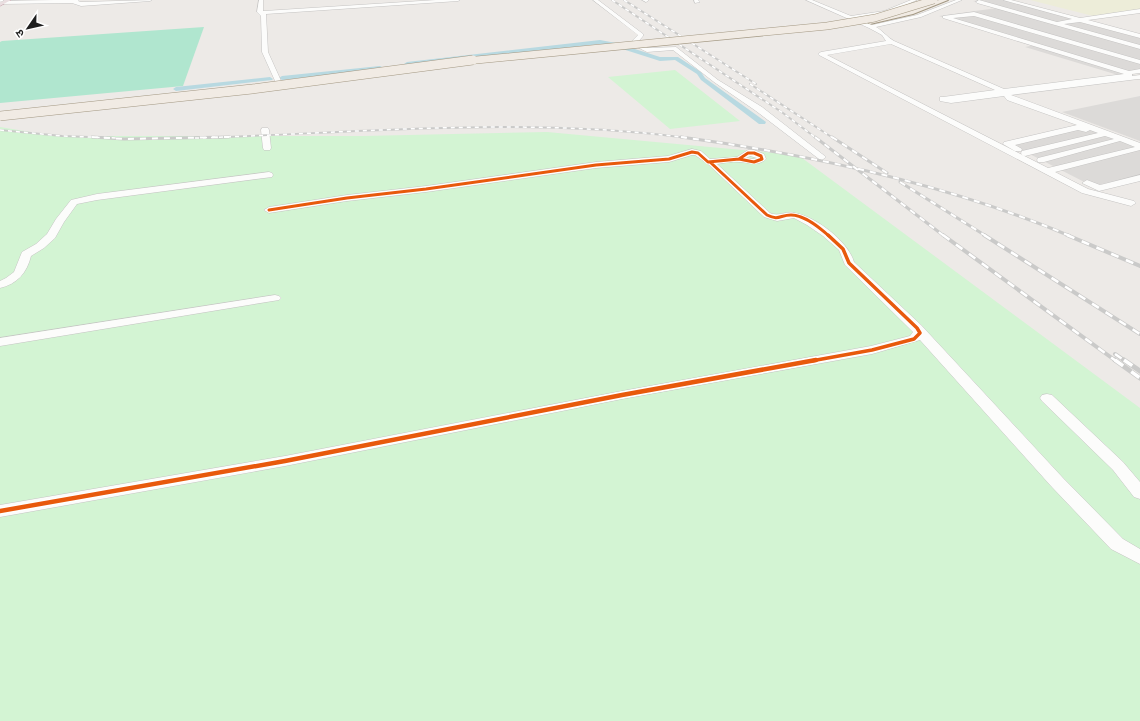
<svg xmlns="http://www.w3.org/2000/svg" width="1140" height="721" font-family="'Exo 2','Noto Sans Devanagari',sans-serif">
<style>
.residential{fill:#dcdad8}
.farmland{fill:#ededd9}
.park{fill:#d3f4d3}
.pitch{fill:#b0e6cf}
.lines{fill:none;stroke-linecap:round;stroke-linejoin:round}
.canal{fill:#b8d9e1;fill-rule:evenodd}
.minor-casing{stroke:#c5c4c3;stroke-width:1}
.major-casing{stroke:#a39883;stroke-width:2}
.highway-casing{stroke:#c49ca8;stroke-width:1}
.minor{fill:#fcfcfb;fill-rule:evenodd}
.major{fill:#f1ebe4;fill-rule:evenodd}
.highway{fill:#eadee0;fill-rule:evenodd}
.rail-far3-casing{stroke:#cacac9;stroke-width:2}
.rail-far2-casing{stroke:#cacac9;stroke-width:3}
.rail-far1-casing{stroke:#cacac9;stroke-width:4}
.rail-casing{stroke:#cacac9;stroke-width:5}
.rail-far3{stroke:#fff;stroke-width:1.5;stroke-dasharray:4;stroke-linecap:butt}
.rail-far2{stroke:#fff;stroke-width:2;stroke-dasharray:6;stroke-linecap:butt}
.rail-far1{stroke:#fff;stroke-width:2.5;stroke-dasharray:8;stroke-linecap:butt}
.rail{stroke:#fff;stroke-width:3.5;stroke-dasharray:10;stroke-linecap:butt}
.major-bridge-far1-casing{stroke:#a39883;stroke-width:8;stroke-linecap:butt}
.major-bridge-casing{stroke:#a39883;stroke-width:10;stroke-linecap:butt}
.major-bridge-far1{stroke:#f1ebe4;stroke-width:7}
.major-bridge{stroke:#f1ebe4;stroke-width:9}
.cycleway-far2-casing{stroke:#fff;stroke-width:4.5}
.cycleway-far1-casing{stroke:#fff;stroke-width:5.5}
.cycleway-casing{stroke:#fff;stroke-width:7}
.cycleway-far2{stroke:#e8590c;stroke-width:3}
.cycleway-far1{stroke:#e8590c;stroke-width:3.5}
.cycleway{stroke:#e8590c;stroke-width:4.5}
</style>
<rect width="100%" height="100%" fill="#edeae7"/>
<path class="residential" d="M985,0H1008L1140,35V72L1118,75L1025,47L1035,45L939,16L997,8L973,1Z
M1140,96V141L1062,112Z
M1083,126L1140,148V177L1096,188L1008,143Z"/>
<path class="farmland" d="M1030,0H1140V10L1093,16Z"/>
<path class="park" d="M675,70L740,121L670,129L608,77Z
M0,127L55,136H363L547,132L798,155L1140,408V721H0Z"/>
<path class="pitch" d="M204,27L183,86L0,103V42L2,41Z"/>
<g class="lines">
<path class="canal" d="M600,40L616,43L660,57H678L701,72L705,78L766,122L765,124H759L701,80L697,74L675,60L660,61L613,46L600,44L407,66L404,64L407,62Z
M380,66L382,67V69L282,80L279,78L282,76Z
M270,77L273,79L272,80L176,91L173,89L176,87Z"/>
<g class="minor-casing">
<path id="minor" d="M54,0H79L78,1L81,2L152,0L150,1L81,6L72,3L0,4L1,1Z
M259,0H263V11H264L436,0H460L458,1L266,14L268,52L282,83L279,85L276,83L262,52L261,16L257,12Z
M593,0H598L643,34V36L637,43L648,48L676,47L718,80L762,107L826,157L822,160L819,159L756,111L714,82L673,50L647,52L631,44V42L638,35Z
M642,0H648V1L646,2Z
M694,0H698L700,2L695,3Z
M806,0H812L851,16L884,11L911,0H917L887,13L856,19L872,25L917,15L956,0H962L921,17L876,27C883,31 887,37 894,41L1004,89L1124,74L943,18V16L974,12L1140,60V64L974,16L953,18L1129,71L1140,69V73L1132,74V76L1140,75V79H1138L1011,95L1140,143V150L1055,172L1088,189L1134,201L1136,203L1131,206L1082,193L819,55L818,54L821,52L886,41L882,35L869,28ZM891,44L995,90L943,97H940V101L951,103L1004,96L1007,100L1077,125L1004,142L1003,144L1015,151H1021L1022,149L1015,145L1078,130L1086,132L1090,130L1098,133L1022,151L1021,153L1022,155L1025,156L1105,136L1114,139L1038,158L1037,160L1038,162H1044L1120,141L1135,147L1048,168L827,55Z
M979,0L1057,22L1072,19L1003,0H1011L1080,18L1140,9V13L1088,20L1140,34V38L1080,22L1064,24L1140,45V49L977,3L976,2Z
M262,128H268L269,130L271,148L270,150H264L263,148L261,130Z
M692,149L701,151L710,159L737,157L748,150H754L764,154L766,159C758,167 749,162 739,162C732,161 724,163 717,164L770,213C779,217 785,211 794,213C815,216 848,241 854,262L921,325L1063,478L1123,539L1140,549V564L1111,549L1051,486L920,340L872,354L622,399L285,466L0,517V505L285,456L622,391L871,346L910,336L913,332L845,265L839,250L823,236L807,225L794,218L777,221L764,217L708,164L695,155H692L669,162L596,168L426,192L347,201L269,213L264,210L269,207L347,195L426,186L596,162L668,156ZM750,156L757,158L753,159L746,158Z
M269,172L272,173L273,175L272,177L97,200L77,204L64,222L55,238L44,248L31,256C27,273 17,284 0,288V281L6,278L14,272L22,252L36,244L47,234L56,219L71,200L97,194Z
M1140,175V181L1099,191L1082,183L1087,180L1100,185Z
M275,295L279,296L281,298L279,300L0,346V338Z
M1047,394L1052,395L1123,462L1140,482V499L1134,497L1113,470L1042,401L1040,398L1042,395Z"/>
</g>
<g class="major-casing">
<path id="major" d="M939,0H948L913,14L870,24L867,22L909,11Z"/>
</g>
<g class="highway-casing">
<path id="highway" d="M2,0H11L0,6V1Z"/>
</g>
<use href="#minor" class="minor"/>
<use href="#major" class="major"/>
<use href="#highway" class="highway"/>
<g class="rail-far3-casing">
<path id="rail-far3" d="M612,0L783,113L816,138
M624,0L756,84
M0,1L3,0
M750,84L833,138
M0,130L62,136L116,138
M195,138C360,133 524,116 688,138"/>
</g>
<g class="rail-far2-casing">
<path id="rail-far2" d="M92,137L124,139L229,137
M681,137C813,155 947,184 1070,236
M815,137L944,236
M832,137L887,173
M900,182L986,236"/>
</g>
<g class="rail-far1-casing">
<path id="rail-far1" d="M943,235L1116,361
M984,235L1140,334
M1067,235L1140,266
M1115,354L1125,361"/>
</g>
<g class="rail-casing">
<path id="rail" d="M1115,360L1140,378
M1124,360L1140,371"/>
</g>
<use href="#rail-far3" class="rail-far3"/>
<use href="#rail-far2" class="rail-far2"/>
<use href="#rail-far1" class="rail-far1"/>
<use href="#rail" class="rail"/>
<g class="major-bridge-far1-casing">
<path id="major-bridge-far1" d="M466,61L827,26L875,18L934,0"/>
</g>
<g class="major-bridge-casing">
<path id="major-bridge" d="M0,116L252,89L473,60"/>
</g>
<use href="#major-bridge-far1" class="major-bridge-far1"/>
<use href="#major-bridge" class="major-bridge"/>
<g class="cycleway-far2-casing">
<path id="cycleway-far2" d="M748,153H754L761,156L762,159L754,162L739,159Z
M710,162L767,215C779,221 780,215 791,215C805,215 820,228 829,236
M269,210L347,198L426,189L596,165L669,159L692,152L698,153L708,162L739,159"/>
</g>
<g class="cycleway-far1-casing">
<path id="cycleway-far1" d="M811,361L872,350L914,339L920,333L917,328L849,263L843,249L828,235"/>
</g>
<g class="cycleway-casing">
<path id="cycleway" d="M0,511L285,461L622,395L816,360"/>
</g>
<use href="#cycleway-far2" class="cycleway-far2"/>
<use href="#cycleway-far1" class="cycleway-far1"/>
<use href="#cycleway" class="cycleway"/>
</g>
<g transform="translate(28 28) rotate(236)" stroke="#ffffff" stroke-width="3" paint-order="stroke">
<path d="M0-3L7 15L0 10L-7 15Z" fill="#1e1e1e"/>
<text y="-6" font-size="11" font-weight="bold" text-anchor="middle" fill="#1e1e1e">उ</text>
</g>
</svg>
